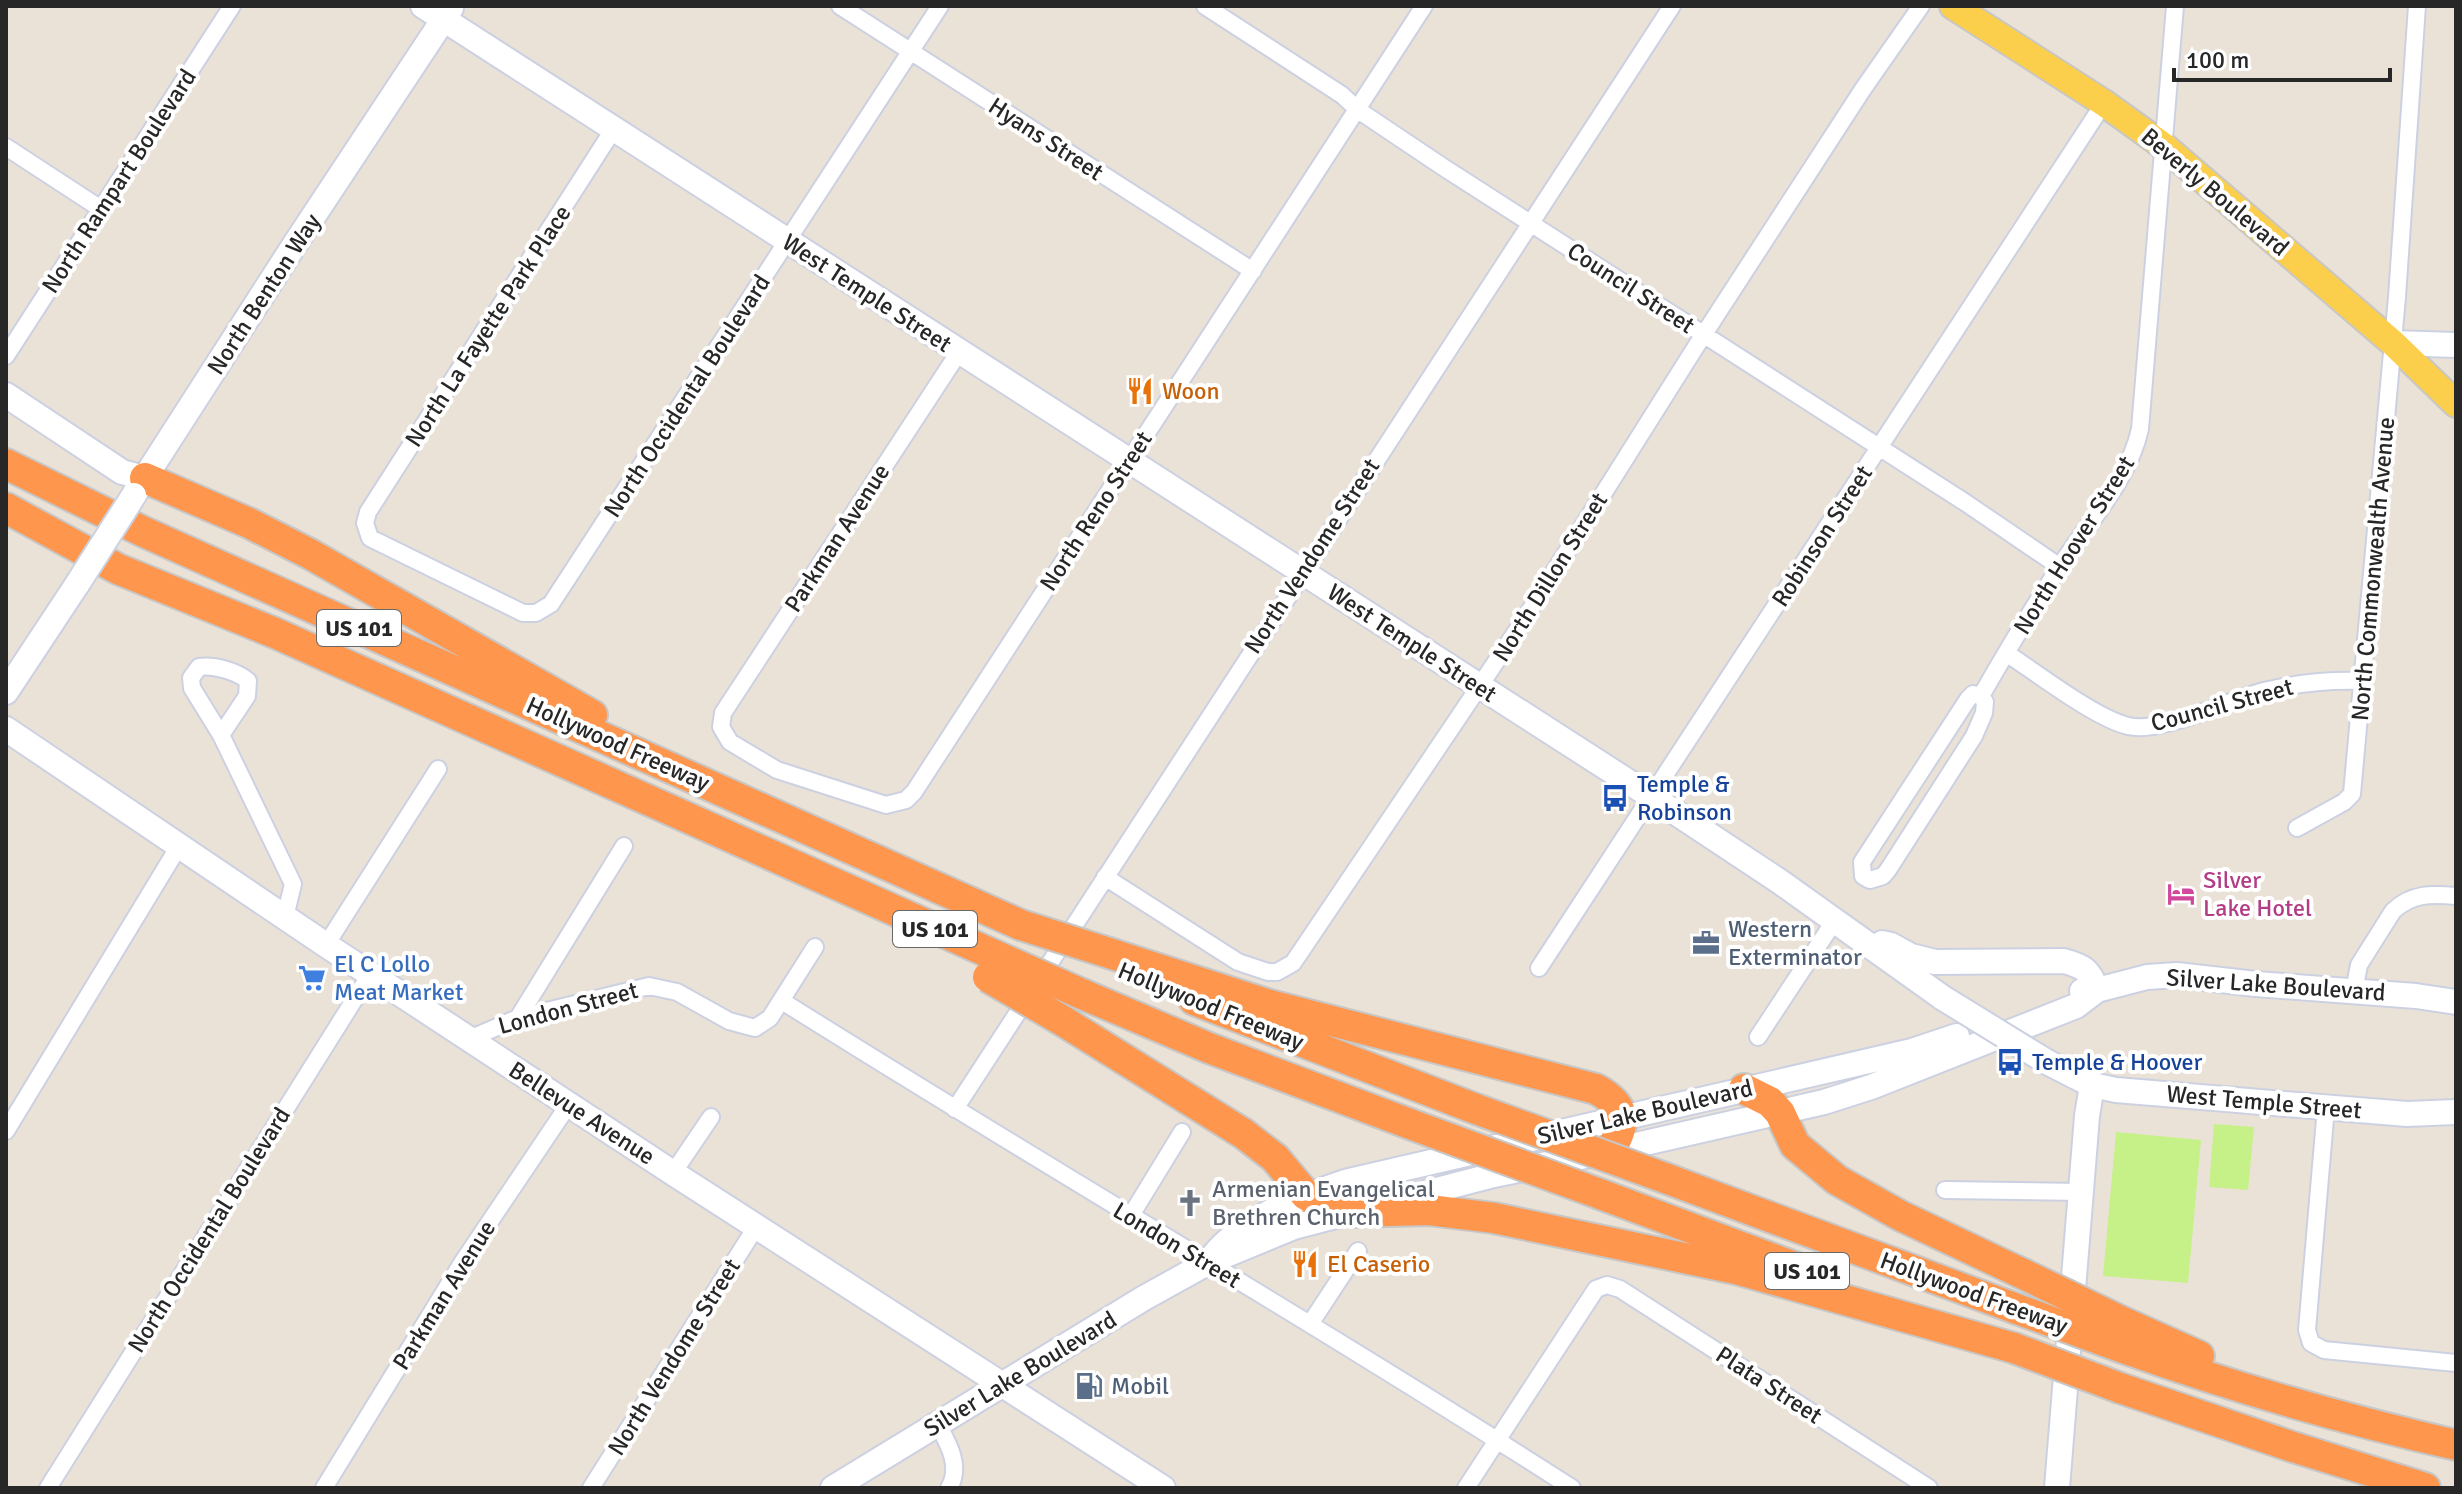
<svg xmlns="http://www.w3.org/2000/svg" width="2462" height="1494" font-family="Signika,sans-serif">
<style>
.pitch{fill:#c6f088}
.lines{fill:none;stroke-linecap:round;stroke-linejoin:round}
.street-casing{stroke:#ccd1e2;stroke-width:20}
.secondary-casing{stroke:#ccd1e2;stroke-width:28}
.primary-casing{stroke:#c7c7c7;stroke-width:30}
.highway-casing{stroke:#c7c7c7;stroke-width:34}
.street{stroke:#fff;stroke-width:16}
.secondary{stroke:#fff;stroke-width:24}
.primary{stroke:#fbce4c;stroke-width:26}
.highway{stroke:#ff964e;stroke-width:30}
.secondary-bridge-casing{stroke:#ccd1e2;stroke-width:28;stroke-linecap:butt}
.highway-bridge-casing{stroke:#c7c7c7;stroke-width:34;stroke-linecap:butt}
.secondary-bridge{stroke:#fff;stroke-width:24}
.highway-bridge{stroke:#ff964e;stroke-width:30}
.labels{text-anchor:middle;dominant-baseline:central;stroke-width:8;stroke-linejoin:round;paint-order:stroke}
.shield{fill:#fff;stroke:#686868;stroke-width:2}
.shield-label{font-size:22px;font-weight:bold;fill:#272727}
.street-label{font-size:24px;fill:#272727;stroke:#fff}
.food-label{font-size:24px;fill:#c56008;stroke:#fff;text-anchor:start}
.transit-label{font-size:24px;fill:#164399;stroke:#fff;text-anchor:start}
.hotel-label{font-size:24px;fill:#b23c85;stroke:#fff;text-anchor:start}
.service-label{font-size:24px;fill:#4e5e75;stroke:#fff;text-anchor:start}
.shop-label{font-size:24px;fill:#366cbe;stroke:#fff;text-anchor:start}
.worship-label{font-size:24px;fill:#5b616d;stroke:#fff;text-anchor:start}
</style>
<rect width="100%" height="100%" fill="#ebe2d7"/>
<path class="pitch" d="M2214,1124L2254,1127L2248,1190L2209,1187Z
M2116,1132L2201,1140L2188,1283L2103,1276Z"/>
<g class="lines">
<g class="street-casing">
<path id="street" d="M840,6L1253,271
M1205,6L1342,95L1358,110L1443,167L1966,503L2060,567
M613,130L368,512L365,523L370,538L523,613H536L551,604L940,6
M6,147L101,209
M959,352L723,713L721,727L730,742L777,770L886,805L906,800L914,792L1424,6
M6,356L232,6
M2006,653C2037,673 2095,718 2128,726C2161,734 2229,700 2264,691C2297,683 2329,680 2362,681
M1981,696L1973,694L1968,699L1862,862L1863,876L1870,880L1883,876L1888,870L1974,736L1984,713L1985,702L1981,696C2009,647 2038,599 2069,553C2095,515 2130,475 2140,429L2175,6
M221,735L247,696L248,681C237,671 214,665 199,667L191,678L192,688L221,735L293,884L285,917
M2297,828L2344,802L2352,794L2397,297L2417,6
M1105,877L1238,962L1268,972H1277L1293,963L1520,626L1695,348L1863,89L1921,6
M326,945L438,769
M1539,968L2104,103
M2354,991L2359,965L2393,911C2412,893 2431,894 2456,896
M782,1001C1044,1166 1312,1321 1572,1488
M518,1018L624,846
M1758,1037L1835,920
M469,1039L518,1018L649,986L677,992L729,1021L755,1028L770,1018L815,947
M2326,1107L2307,1330L2311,1343L2324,1350L2456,1363
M955,1109L1672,6
M6,1131L179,846
M673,1173L711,1117
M1945,1190L2081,1192
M1130,1217L1182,1132
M1310,1324L1358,1251
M937,1423C948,1443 962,1466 949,1488
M48,1488L371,973
M324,1488L462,1263L569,1104
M591,1488L756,1227
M1466,1488L1596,1289L1607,1285L1620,1289L1929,1488"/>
</g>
<g class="secondary-casing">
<path id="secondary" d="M423,6L1652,797L1779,881L1943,998
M2393,343L2456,345
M6,395L122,472L145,478
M135,493L295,244L451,8
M6,692L78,583
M6,729L326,945L673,1173L1163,1488
M1882,943L1891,945L1911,956L1935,962L2064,961C2086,967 2088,970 2097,990
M2082,991L2097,990L2147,977L2177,975L2256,984L2416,996L2456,1002
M2047,1062L2092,1085L2116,1090L2407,1114L2456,1112
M1213,1256C1245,1217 1298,1198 1345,1182L1912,1051L1957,1036
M833,1488L1144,1298L1209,1262L1294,1227L1494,1175L1610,1151L1824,1102L1871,1087L2076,1006L2097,990
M2057,1488L2087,1116L2092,1085"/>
</g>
<g class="primary-casing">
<path id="primary" d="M1953,6L2104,103L2165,147L2393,343L2456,404"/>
</g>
<g class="highway-casing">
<path id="highway" d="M6,464L144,532L1021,925
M145,478L249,523L310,554L592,715
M6,508L118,569L275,633L1001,958
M1109,953L1270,1005L1596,1089C1627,1106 1627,1123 1610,1151
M1082,994L1209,1048L1410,1124
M1194,1000L1476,1109
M1063,1021L1244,1134L1275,1158L1306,1195L1326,1207L1347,1212L1429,1210L1494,1218L1736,1269L2014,1348
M1744,1089L1770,1102L1780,1113L1795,1145L1837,1180L1901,1216L2019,1272
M1665,1178L2017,1309
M1600,1194L1800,1269
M2125,1323L2199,1356
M2123,1348C2232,1387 2343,1419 2456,1445
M2120,1388L2293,1447L2425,1488"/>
</g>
<use href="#street" class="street"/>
<use href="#secondary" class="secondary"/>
<use href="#primary" class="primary"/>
<use href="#highway" class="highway"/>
<g class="secondary-bridge-casing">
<path id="secondary-bridge" d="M78,583L134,495
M1943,998L2047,1062"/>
</g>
<g class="highway-bridge-casing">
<path id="highway-bridge" d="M1021,925L1109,953
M1001,958L1082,994
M988,977L1063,1021
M1476,1109L1665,1178
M1410,1124L1600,1194
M2019,1272L2125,1323
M2017,1309L2123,1348
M2014,1348L2120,1388"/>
</g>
<use href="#secondary-bridge" class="secondary-bridge"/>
<use href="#highway-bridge" class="highway-bridge"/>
</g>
<defs>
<g id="restaurant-bare" transform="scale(2.16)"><path d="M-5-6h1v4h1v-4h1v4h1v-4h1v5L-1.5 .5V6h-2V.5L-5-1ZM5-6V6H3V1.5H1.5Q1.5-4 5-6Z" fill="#e8710a" stroke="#fff" stroke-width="2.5" paint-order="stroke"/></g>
<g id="bus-bare" transform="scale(2.16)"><path d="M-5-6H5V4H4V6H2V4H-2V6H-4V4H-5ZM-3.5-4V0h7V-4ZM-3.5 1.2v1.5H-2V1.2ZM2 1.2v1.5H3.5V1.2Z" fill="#1a4fb4" stroke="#fff" stroke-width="2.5" paint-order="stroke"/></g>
<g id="hotel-bare" transform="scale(2.16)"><path d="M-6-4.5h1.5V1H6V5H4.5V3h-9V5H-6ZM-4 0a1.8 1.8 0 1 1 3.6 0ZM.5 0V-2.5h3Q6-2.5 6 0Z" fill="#d1479c" stroke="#fff" stroke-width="2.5" paint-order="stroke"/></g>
<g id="office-bare" transform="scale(2.16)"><path d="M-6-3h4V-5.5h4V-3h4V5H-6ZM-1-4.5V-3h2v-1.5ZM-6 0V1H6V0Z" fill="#5c6f8a" stroke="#fff" stroke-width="2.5" paint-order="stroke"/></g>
<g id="supermarket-bare" transform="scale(2.16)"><path d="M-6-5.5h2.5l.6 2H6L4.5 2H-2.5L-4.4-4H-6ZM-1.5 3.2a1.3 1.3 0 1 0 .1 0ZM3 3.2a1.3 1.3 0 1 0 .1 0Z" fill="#3f7fe0" stroke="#fff" stroke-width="2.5" paint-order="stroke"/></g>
<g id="church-bare" transform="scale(2.16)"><path d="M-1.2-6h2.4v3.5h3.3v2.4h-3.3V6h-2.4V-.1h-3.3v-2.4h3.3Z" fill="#6b7280" stroke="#fff" stroke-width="2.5" paint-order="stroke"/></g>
<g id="fuel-bare" transform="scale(2.16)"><path d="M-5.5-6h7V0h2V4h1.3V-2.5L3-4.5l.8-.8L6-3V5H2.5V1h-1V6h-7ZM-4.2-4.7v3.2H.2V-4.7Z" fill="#5c6f8a" stroke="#fff" stroke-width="2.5" paint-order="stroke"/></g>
</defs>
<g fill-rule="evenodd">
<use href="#restaurant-bare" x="1140" y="391"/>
<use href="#bus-bare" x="1615" y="798"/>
<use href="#hotel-bare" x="2181" y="894"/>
<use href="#office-bare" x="1706" y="943"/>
<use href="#supermarket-bare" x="312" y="978"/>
<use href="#bus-bare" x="2010" y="1062"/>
<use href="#church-bare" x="1190" y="1203"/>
<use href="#restaurant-bare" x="1305" y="1264"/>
<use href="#fuel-bare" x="1089" y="1386"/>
</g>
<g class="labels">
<g class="shield">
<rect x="317" y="610" width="84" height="36" rx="6"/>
<rect x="893" y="911" width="84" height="36" rx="6"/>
<rect x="1765" y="1253" width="84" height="36" rx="6"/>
</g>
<g class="shield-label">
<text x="359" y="628">US 101</text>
<text x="935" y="929">US 101</text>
<text x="1807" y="1271">US 101</text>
</g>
<g class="street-label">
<text transform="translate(1046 139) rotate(33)">Hyans Street</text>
<text transform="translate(119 181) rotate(-57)">North Rampart Boulevard</text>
<text transform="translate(2215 192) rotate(40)">Beverly Boulevard</text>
<text transform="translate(1631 288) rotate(33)">Council Street</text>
<text transform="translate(867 293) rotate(33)">West Temple Street</text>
<text transform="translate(264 294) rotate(-57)">North Benton Way</text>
<text transform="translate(488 326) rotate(-57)">North La Fayette Park Place</text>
<text transform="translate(687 396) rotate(-57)">North Occidental Boulevard</text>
<text transform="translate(1096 511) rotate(-57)">North Reno Street</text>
<text transform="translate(1822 536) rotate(-57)">Robinson Street</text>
<text transform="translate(837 538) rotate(-57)">Parkman Avenue</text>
<text transform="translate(2074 545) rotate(-58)">North Hoover Street</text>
<text transform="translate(1312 556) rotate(-57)">North Vendome Street</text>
<text transform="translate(2373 569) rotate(-85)">North Commonwealth Avenue</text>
<text transform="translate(1550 577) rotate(-58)">North Dillon Street</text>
<text transform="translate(1412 643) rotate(33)">West Temple Street</text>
<text transform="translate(2222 705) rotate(-15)">Council Street</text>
<text transform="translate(618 744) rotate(24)">Hollywood Freeway</text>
<text transform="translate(2276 985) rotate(4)">Silver Lake Boulevard</text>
<text transform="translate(1211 1006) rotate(22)">Hollywood Freeway</text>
<text transform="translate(568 1008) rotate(-15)">London Street</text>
<text transform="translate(2264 1102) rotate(5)">West Temple Street</text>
<text transform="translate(1645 1112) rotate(-13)">Silver Lake Boulevard</text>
<text transform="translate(582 1113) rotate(33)">Bellevue Avenue</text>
<text transform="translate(209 1230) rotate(-58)">North Occidental Boulevard</text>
<text transform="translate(1177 1245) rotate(31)">London Street</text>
<text transform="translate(1974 1293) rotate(20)">Hollywood Freeway</text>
<text transform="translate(444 1295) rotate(-58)">Parkman Avenue</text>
<text transform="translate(674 1357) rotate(-58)">North Vendome Street</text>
<text transform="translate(1020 1374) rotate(-31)">Silver Lake Boulevard</text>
<text transform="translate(1769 1385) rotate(33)">Plata Street</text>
</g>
<g class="food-label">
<text x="1162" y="391">Woon</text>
<text x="1327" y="1264">El Caserio</text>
</g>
<g class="transit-label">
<text x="1637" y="784">Temple &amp;<tspan x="1637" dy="28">Robinson</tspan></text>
<text x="2032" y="1062">Temple &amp; Hoover</text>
</g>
<g class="hotel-label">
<text x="2203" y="880">Silver<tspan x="2203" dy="28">Lake Hotel</tspan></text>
</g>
<g class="service-label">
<text x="1728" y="929">Western<tspan x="1728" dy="28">Exterminator</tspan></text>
<text x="1111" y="1386">Mobil</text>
</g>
<g class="shop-label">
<text x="334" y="964">El C Lollo<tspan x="334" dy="28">Meat Market</tspan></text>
</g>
<g class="worship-label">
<text x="1212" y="1189">Armenian Evangelical<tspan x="1212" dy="28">Brethren Church</tspan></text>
</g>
</g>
<rect width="2462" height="1494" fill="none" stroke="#272727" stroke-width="16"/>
<path d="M2174 68v12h216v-12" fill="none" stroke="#272727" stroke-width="4"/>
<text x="2186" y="68" font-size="24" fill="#272727" stroke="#ffffff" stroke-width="6" paint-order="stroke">100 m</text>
</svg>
